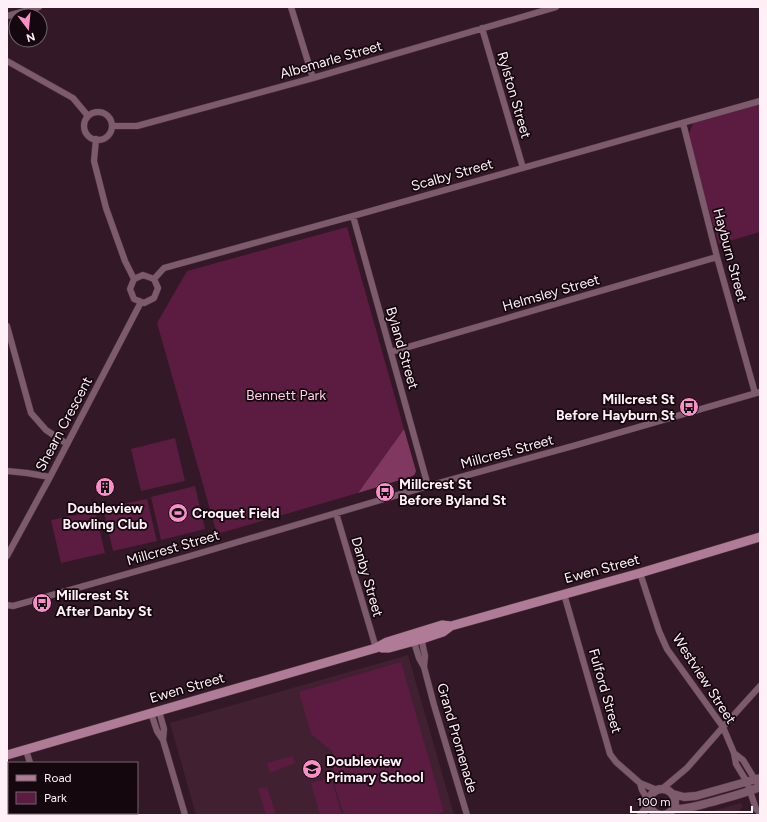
<svg xmlns="http://www.w3.org/2000/svg" width="767" height="822" font-family="Figtree,sans-serif">
<style>
.built{fill:#412032}
.green{fill:#5c1b41}
.water{fill:#803860}
.lines{fill:none;stroke-linecap:round;stroke-linejoin:round}
.minor-casing{stroke:#503644;stroke-width:7}
.tertiary-casing{stroke:#503644;stroke-width:9}
.secondary-casing{stroke:#503644;stroke-width:10}
.minor{stroke:#7d5b6c;stroke-width:6}
.tertiary{stroke:#7d5b6c;stroke-width:8}
.secondary{stroke:#b07b96;stroke-width:9}
.labels{text-anchor:middle;dominant-baseline:central;stroke-width:3.5;stroke-linejoin:round;paint-order:stroke}
.street-label{font-size:14px;fill:#ffeff6;stroke:#14080e}
.park-label{font-size:14px;fill:#f9cde2;stroke:#14080e}
.poi-label{font-size:14px;font-weight:bold;fill:#ffeff6;stroke:#14080e;text-anchor:start}
</style>
<rect width="100%" height="100%" fill="#331827"/>
<path class="built" d="M408,655L454,815H196L170,723Z
M740,803L743,806L736,815H699Z"/>
<path class="green" d="M760,104V232L719,244L687,140L693,123Z
M347,227L404,429L358,493L217,534L157,323L187,271Z
M175,438L185,481L141,491L131,449Z
M195,486L205,529L161,540L151,497Z
M147,499L157,541L113,551L103,508Z
M95,511L105,553L61,563L51,520Z
M401,662L444,812L433,815H344L331,773L333,762L335,761L333,752L311,734L299,692Z
M293,756L295,763L270,773L267,763Z
M330,774L342,815H320L311,783L325,779Z
M267,787L276,815H266L258,789Z"/>
<path class="water" d="M404,429L416,471L415,474L413,476L358,493Z"/>
<g class="lines">
<g class="minor-casing">
<path id="minor" d="M291,7L313,78
M7,16L39,7
M482,28L523,168
M7,61L73,98L88,116
M84 126a14 14 0 1 1 28 0a14 14 0 1 1-28 0Z
M683,123L717,257L755,393
M112,126H137L313,78L556,7
M96,139L94,161L106,208L125,261L134,279
M353,216L428,486
M143,275L154,279L158,288L154,298L144,303L134,299L130,289L134,279Z
M154,279L164,268L353,216L760,101
M7,326L31,413L46,430L67,444
M391,352L717,257
M7,471L27,473L50,477
M336,513L376,648
M7,556L50,477L141,302
M640,573L659,631L667,649L723,727L734,753L736,764L747,782L756,809L760,813
M564,594L610,754L616,762L640,783L657,790
M7,605L13,606L20,604L187,557L428,486L573,446L760,392
M421,637L425,656L424,667
M413,639L419,658L424,667L434,705L467,815
M159,711L164,729L163,740
M151,713L157,731L163,740L185,815
M26,750L30,763
M734,753L743,760L757,783
M640,783L642,790L649,802
M662,789L687,768L723,727L760,686
M47,813V815"/>
</g>
<g class="tertiary-casing">
<path id="tertiary" d="M649 802a13 13 0 1 1 26 0a13 13 0 1 1-26 0Z
M673,794L684,797L696,796L760,778
M673,809C684,810 697,806 708,803C726,798 743,794 760,787
M641,815L649,805"/>
</g>
<g class="secondary-casing">
<path id="secondary" d="M382,648H389L422,639L443,632L451,626L640,573L760,537
M7,755L376,648L387,642L442,625L451,626"/>
</g>
<use href="#minor" class="minor"/>
<use href="#tertiary" class="tertiary"/>
<use href="#secondary" class="secondary"/>
</g>
<defs>
<g id="bus-disc" transform="scale(1)"><circle r="9.5" fill="#fa8fc7" stroke="#14080e"/><path d="M-5-6H5V4H4V6H2V4H-2V6H-4V4H-5ZM-3.5-4V0h7V-4ZM-3.5 1.2v1.5H-2V1.2ZM2 1.2v1.5H3.5V1.2Z" fill="#111"/></g>
<g id="building-disc" transform="scale(1)"><circle r="9.5" fill="#fa8fc7" stroke="#14080e"/><path d="M-4-6H4V6H1V3H-1V6H-4ZM-2.5-4.3h1.7v1.8h-1.7ZM.8-4.3h1.7v1.8H.8ZM-2.5-1h1.7V.8h-1.7ZM.8-1h1.7V.8H.8Z" fill="#111"/></g>
<g id="stadium-disc" transform="scale(1)"><circle r="9.5" fill="#fa8fc7" stroke="#14080e"/><path d="M0-5a6.5 5 0 1 0 0 10a6.5 5 0 1 0 0-10ZM-3.5-1.8h7v3.6h-7Z" fill="#111"/></g>
<g id="school-disc" transform="scale(1)"><circle r="9.5" fill="#fa8fc7" stroke="#14080e"/><path d="M0-5L7-2L0 1L-7-2ZM-4 1L0 2.5L4 1V4Q0 6-4 4Z" fill="#111"/></g>
</defs>
<g fill-rule="evenodd">
<use href="#bus-disc" x="689" y="407"/>
<use href="#building-disc" x="105" y="487"/>
<use href="#bus-disc" x="385" y="492"/>
<use href="#stadium-disc" x="178" y="513"/>
<use href="#bus-disc" x="42" y="603"/>
<use href="#school-disc" x="312" y="769"/>
</g>
<g class="labels">
<g class="street-label">
<text transform="translate(331 60) rotate(-16)">Albemarle Street</text>
<text transform="translate(514 95) rotate(74)">Rylston Street</text>
<text transform="translate(452 175) rotate(-16)">Scalby Street</text>
<text transform="translate(730 255) rotate(75)">Hayburn Street</text>
<text transform="translate(551 293) rotate(-16)">Helmsley Street</text>
<text transform="translate(402 348) rotate(74)">Byland Street</text>
<text transform="translate(64 424) rotate(-62)">Shearn Crescent</text>
<text transform="translate(507 452) rotate(-15)">Millcrest Street</text>
<text transform="translate(173 548) rotate(-16)">Millcrest Street</text>
<text transform="translate(602 569) rotate(-15)">Ewen Street</text>
<text transform="translate(367 577) rotate(74)">Danby Street</text>
<text transform="translate(704 679) rotate(57)">Westview Street</text>
<text transform="translate(187 688) rotate(-16)">Ewen Street</text>
<text transform="translate(605 691) rotate(74)">Fulford Street</text>
<text transform="translate(457 738) rotate(74)">Grand Promenade</text>
</g>
<g class="park-label">
<text x="286" y="395">Bennett Park</text>
</g>
<g class="poi-label">
<text x="675" y="399" text-anchor="end">Millcrest St<tspan x="675" dy="16">Before Hayburn St</tspan></text>
<text x="399" y="484">Millcrest St<tspan x="399" dy="16">Before Byland St</tspan></text>
<text x="105" y="508" text-anchor="middle">Doubleview<tspan x="105" dy="16">Bowling Club</tspan></text>
<text x="192" y="513">Croquet Field</text>
<text x="56" y="595">Millcrest St<tspan x="56" dy="16">After Danby St</tspan></text>
<text x="326" y="761">Doubleview<tspan x="326" dy="16">Primary School</tspan></text>
</g>
</g>
<rect width="767" height="822" fill="none" stroke="#ffeff6" stroke-width="16"/>
<rect x="8" y="762" width="130" height="52" fill="#14080e" stroke="#72646b"/>
<rect x="16" y="775" width="20" height="6" fill="#b07b96" stroke="#72646b"/>
<text x="44" y="782" font-size="12" fill="#ffeff6">Road</text>
<rect x="16" y="792" width="20" height="12" fill="#5c1b41" stroke="#72646b"/>
<text x="44" y="802" font-size="12" fill="#ffeff6">Park</text>
<g transform="translate(28 28) rotate(164)"><circle r="19" fill="#14080e" stroke="#72646b"/>
<path d="M0-3L7 15L0 10L-7 15Z" fill="#fa8fc7"/>
<text y="-6" font-size="11" font-weight="bold" text-anchor="middle" fill="#ffeff6">N</text>
</g>
<path d="M631 806v6h121v-6" fill="none" stroke="#ffeff6" stroke-width="2"/>
<text x="637" y="806" font-size="12" fill="#ffeff6" stroke="#14080e" stroke-width="3" paint-order="stroke">100 m</text>
</svg>
